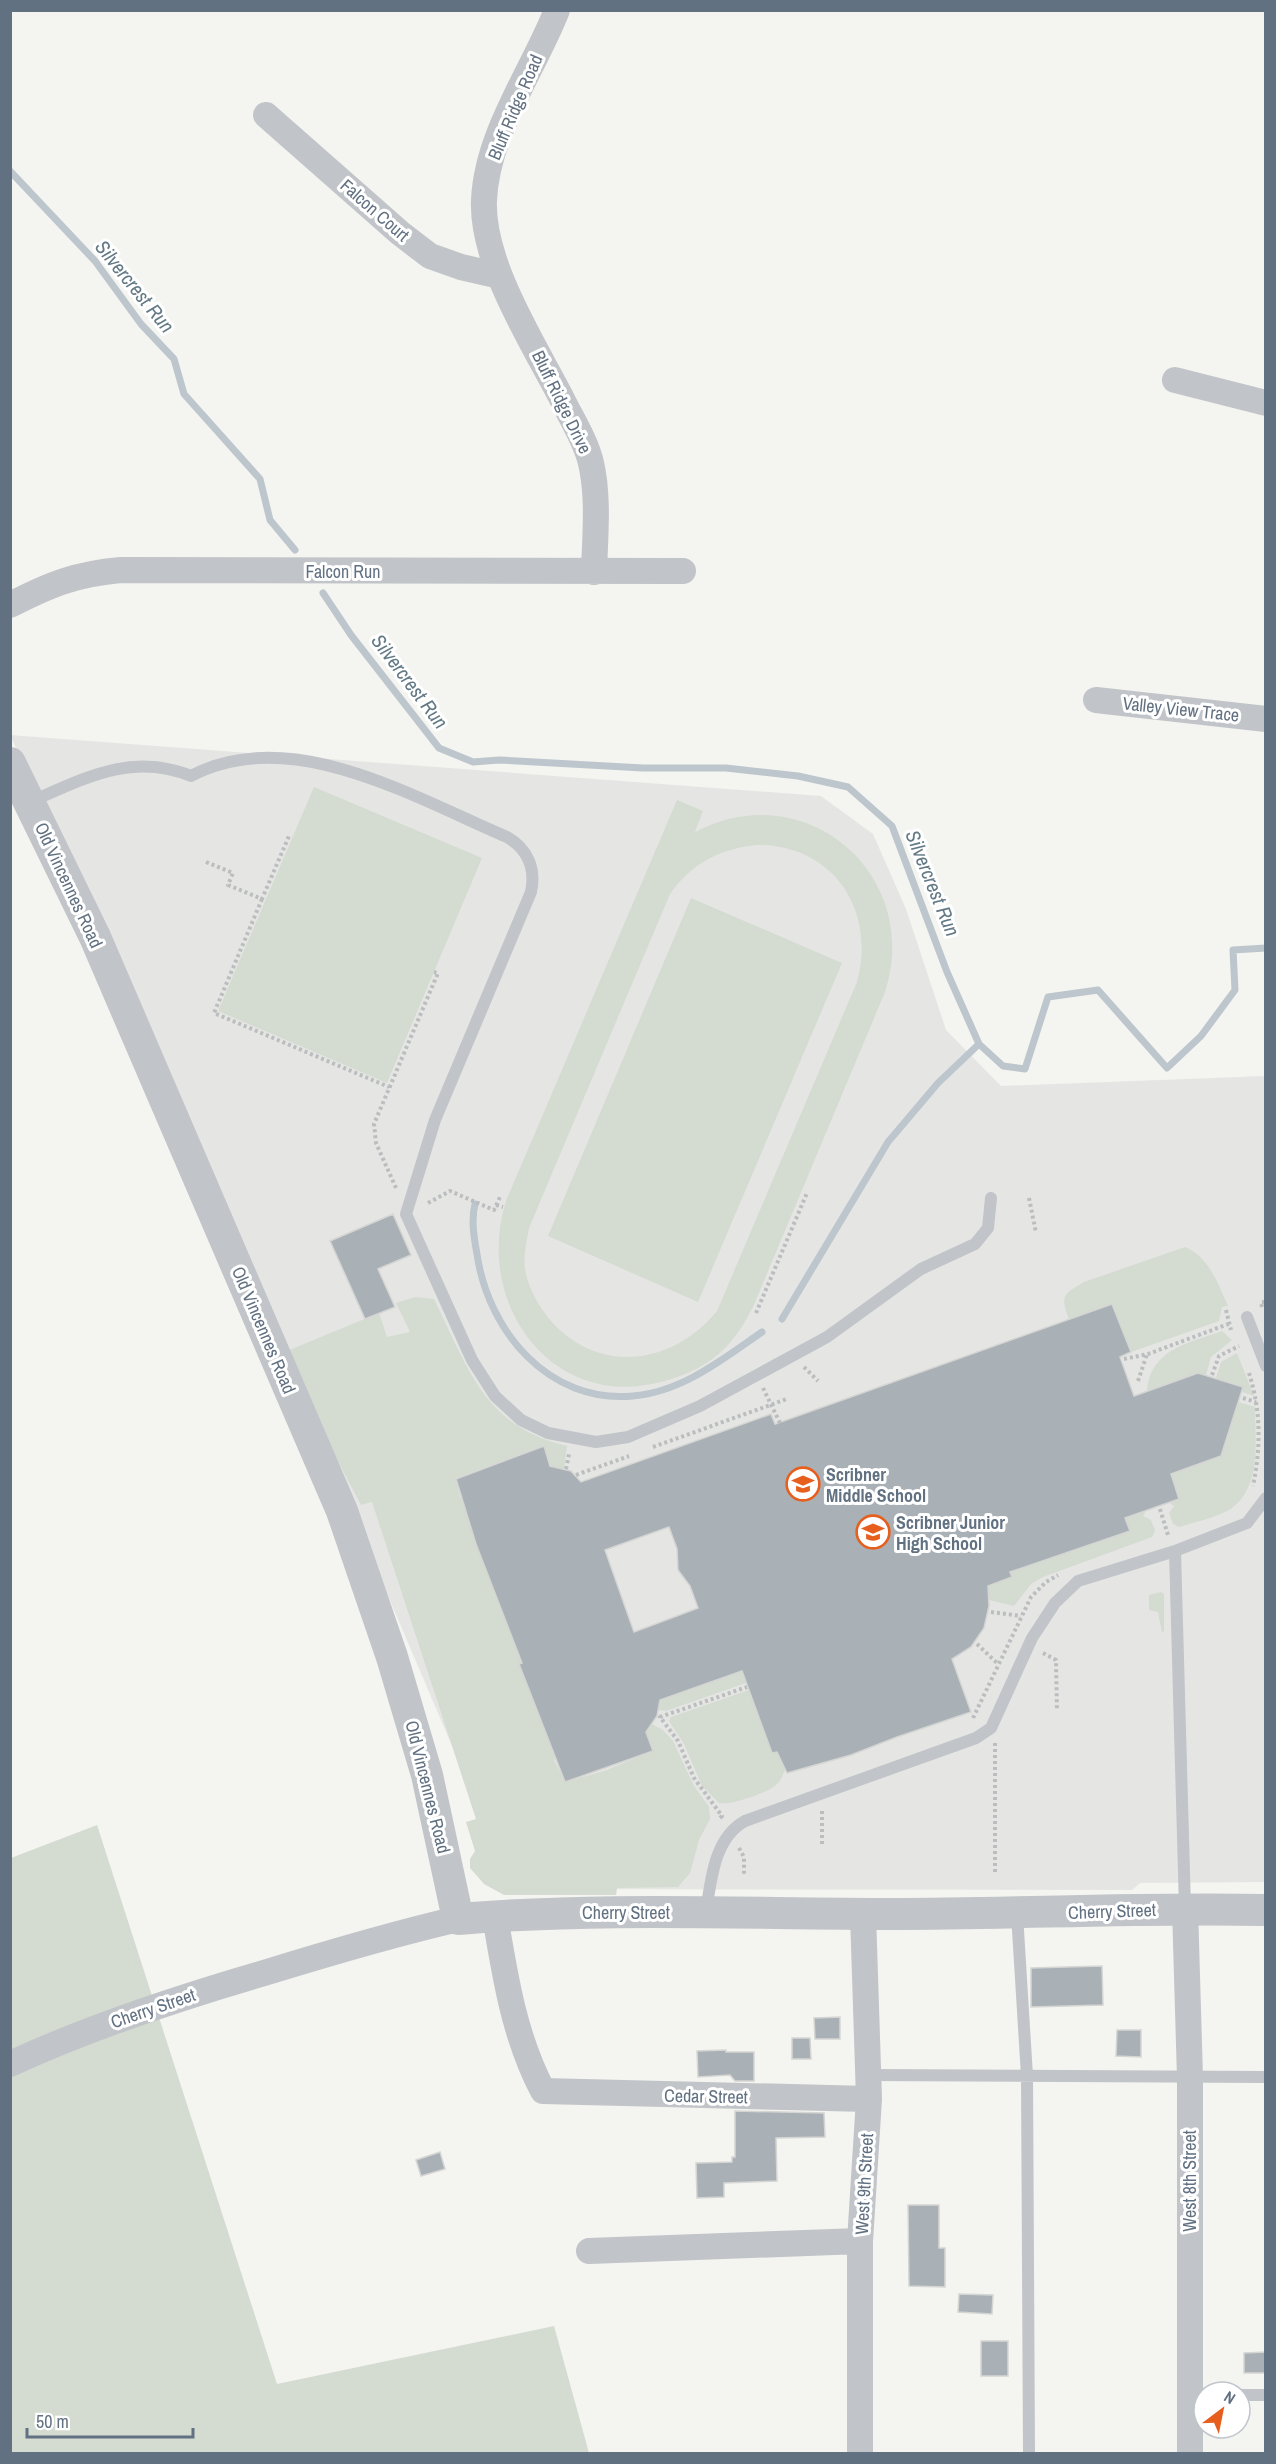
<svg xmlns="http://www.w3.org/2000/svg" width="1276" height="2464" font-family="'Archivo Narrow',sans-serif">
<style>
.built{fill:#e5e6e4}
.green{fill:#d4dbd1;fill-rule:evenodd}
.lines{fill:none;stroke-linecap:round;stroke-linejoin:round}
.stream{stroke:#bcc6cc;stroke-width:7}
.building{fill:#a9b1b7;stroke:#d5d6d3;stroke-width:1.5;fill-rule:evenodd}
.path{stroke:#bbbdbf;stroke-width:4;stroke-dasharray:3 3;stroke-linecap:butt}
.service{stroke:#c1c4c8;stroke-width:12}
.minor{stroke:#c1c4c8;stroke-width:26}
.tertiary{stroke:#c1c4c8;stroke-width:32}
.labels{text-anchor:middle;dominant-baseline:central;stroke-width:6;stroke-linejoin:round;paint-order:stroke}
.street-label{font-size:18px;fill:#627182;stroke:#fff}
.poi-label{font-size:18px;font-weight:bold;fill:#627182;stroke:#fff;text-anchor:start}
.water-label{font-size:20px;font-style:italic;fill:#637a86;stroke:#fff}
</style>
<rect width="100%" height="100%" fill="#f4f4f0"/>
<path class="built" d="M10,735L821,796L873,834L906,909L946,1030L1001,1086L1265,1076V1882L1140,1883L1132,1890L513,1889L131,993Z"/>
<path class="green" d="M314,787L482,858L387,1083L218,1011Z
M677,800L703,811L695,832C805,774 923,874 885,992L753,1307C746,1320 739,1333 728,1345C711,1364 685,1376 661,1382C550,1411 474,1302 506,1201ZM756,845C832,844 877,909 857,982L717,1311C674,1364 600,1376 551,1321C539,1307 528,1288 525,1269C523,1255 527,1241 529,1228L670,894C691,864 719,849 756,845Z
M691,898L842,963L698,1302L548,1236Z
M1185,1247C1210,1258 1217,1282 1228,1306L1222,1307L1219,1321L1131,1352L1112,1304L1069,1319C1060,1296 1063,1294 1084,1282Z
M415,1297L434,1299C468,1368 484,1427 567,1446L564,1468L552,1469L543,1446L456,1478L459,1493L534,1696L532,1697L556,1758L554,1760L565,1782L604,1771L653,1751L645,1728L652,1724L663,1730L673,1741L694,1786L709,1807L710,1819L699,1840L690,1873L678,1887L617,1888L616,1895H504L484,1884L470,1868V1859L475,1851L466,1822L476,1819L372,1502L361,1505L320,1427L287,1351L379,1313L387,1337L410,1332L396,1303Z
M1222,1331L1232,1340L1211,1357L1206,1375L1198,1373L1147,1391C1150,1349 1189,1343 1222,1331Z
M1237,1353L1254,1396L1242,1392L1243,1387L1216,1378L1221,1362Z
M1238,1402L1255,1407C1255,1439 1262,1486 1232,1508C1217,1518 1195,1522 1179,1527L1173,1524L1169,1513L1174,1506L1170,1503L1179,1499L1171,1474L1221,1456Z
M1146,1511L1143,1516L1151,1520L1155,1531L1152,1537L1043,1577L1031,1584L1014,1606L989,1600L988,1593L963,1594L1011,1577L1010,1572L1129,1531L1125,1518Z
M1161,1592L1164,1594V1631L1162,1633L1158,1612L1149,1610V1595Z
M752,1667L749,1682L666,1711L659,1710L658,1700Z
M749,1690L772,1753L777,1752L785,1769C783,1775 781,1781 775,1786C766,1793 730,1806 719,1803L702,1786L684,1744L669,1721L671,1717Z
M97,1825L277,2384L554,2326L589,2453L11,2454V1858Z"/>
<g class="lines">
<path class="stream" d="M10,171L95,261L141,324L174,359L184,394L260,479L270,520L295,550
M323,593L351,635L439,748L473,762L499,760L643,768H726L798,776L848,787L892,826L947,972L979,1044L1003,1066L1025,1069L1048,997L1098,990L1167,1068L1201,1036L1235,990L1233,950L1266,948
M475,1204C471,1220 474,1238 477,1254C488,1331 549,1404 633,1396C682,1392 723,1359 762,1332
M782,1319L888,1142L938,1083L979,1044"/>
</g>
<path class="building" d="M393,1214L411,1255L378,1269L395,1307L365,1319L330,1241Z
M1112,1304L1131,1352L1120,1357L1134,1396L1198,1373L1243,1387L1221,1456L1171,1474L1179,1499L1125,1518L1130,1531L1010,1572L1012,1577L988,1586L989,1606L984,1628L971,1647L952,1659L971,1712L897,1737L851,1755L787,1773L777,1752L772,1753L742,1671L660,1700L657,1716L646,1732L653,1751L565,1782L519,1664L522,1663L476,1544L456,1479L544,1446L550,1466L571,1471L581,1482L771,1414L775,1424ZM669,1527L677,1549L678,1570L690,1586L698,1608L634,1632L605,1550Z
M1102,1966L1103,2005L1031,2007V1968Z
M840,2017V2039H815L814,2018Z
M1117,2030H1141V2057L1116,2056Z
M792,2038H810L811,2059H792Z
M726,2050V2052H754V2081H735L730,2075L698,2077L697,2051Z
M735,2111L824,2113L825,2137L776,2138L777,2181L724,2183V2197L697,2198L696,2163L732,2162V2157H735Z
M440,2152L445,2169L421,2176L416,2160Z
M908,2205H939V2248H945V2287L909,2286Z
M959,2294L993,2295L992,2314L958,2312Z
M981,2341H1008V2376H981Z
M1266,2352V2373H1244V2353Z"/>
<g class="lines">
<path class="path" d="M206,862L233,873L228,885L262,899L289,836
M262,899L214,1013L389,1087
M396,1188L376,1143L374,1124L438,973L434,972
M1029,1198L1036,1233
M428,1203L450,1191L494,1210L500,1197
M496,1205L503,1207
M1262,1307L1261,1302H1266
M1226,1310L1231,1330
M756,1313L807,1193
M1124,1359L1148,1354L1231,1323
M804,1367L818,1381
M1249,1373C1261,1411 1261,1447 1253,1486
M1212,1375L1219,1356L1239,1346
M1138,1381L1147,1354
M763,1388L780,1423
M1243,1398L1256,1402
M653,1447L787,1399
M566,1469L569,1454
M576,1475L629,1456
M1160,1509L1168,1535
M991,1612L1021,1616
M977,1644L998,1664
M1043,1653L1056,1660L1057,1711
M973,1718L1031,1597L1046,1582L1058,1575
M995,1743V1874
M822,1811V1846
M720,1818L722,1816L694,1778L678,1741L660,1717L747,1687
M739,1848L744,1857V1876"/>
<path class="service" d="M30,802C85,778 131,752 191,776C290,723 415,798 507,837C528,849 536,869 531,892L435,1120L406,1214L472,1360L495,1396L521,1420L548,1433L596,1442L628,1437L700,1406L827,1337L921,1269L975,1244L988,1228L991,1198
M1247,1317L1266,1366
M1175,1551L1185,1908
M706,1912C711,1880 714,1838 745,1821L976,1738L991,1728L1032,1638L1055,1603L1078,1581L1175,1551L1247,1523L1266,1498
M1017,1914L1027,2076L1029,2454
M869,2075L1266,2077
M1240,2395H1266"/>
<path class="minor" d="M557,10C533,71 487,133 484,200C481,262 533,343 561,397C571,418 586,441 591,463C599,498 595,537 594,572
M266,115L400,233L430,256L461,267L500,276
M1175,380L1266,403
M10,605C51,584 76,574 121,570L683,571
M1096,700L1266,719
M1185,1908L1190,2078V2454
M495,1916C505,1976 514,2036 543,2091L869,2099
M10,2064C92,2026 178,1998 264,1973C329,1953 393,1934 458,1919
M589,2251L860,2241
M860,2454V2241L869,2099L863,1914"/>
<path class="tertiary" d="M10,763L95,937L342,1511L392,1657L427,1775L458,1919C603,1907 748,1914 894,1914C1018,1914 1142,1907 1266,1910"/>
</g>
<defs>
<g id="school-ring" transform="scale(1.725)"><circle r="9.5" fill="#fff" stroke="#e75f1e" stroke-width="1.5"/><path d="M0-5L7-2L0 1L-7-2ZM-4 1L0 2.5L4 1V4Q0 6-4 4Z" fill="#e75f1e"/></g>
</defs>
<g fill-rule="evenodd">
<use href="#school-ring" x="803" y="1484"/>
<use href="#school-ring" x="873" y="1532"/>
</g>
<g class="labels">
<g class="street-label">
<text transform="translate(515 107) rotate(-67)">Bluff Ridge Road</text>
<text transform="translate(375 210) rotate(41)">Falcon Court</text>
<text transform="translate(562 402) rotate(64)">Bluff Ridge Drive</text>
<text x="343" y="571">Falcon Run</text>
<text transform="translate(1181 709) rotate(6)">Valley View Trace</text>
<text transform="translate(69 885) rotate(65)">Old Vincennes Road</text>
<text transform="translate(264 1330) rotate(67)">Old Vincennes Road</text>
<text transform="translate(428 1787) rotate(76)">Old Vincennes Road</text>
<text transform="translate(1112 1911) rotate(-2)">Cherry Street</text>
<text x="626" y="1912">Cherry Street</text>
<text transform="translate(153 2008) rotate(-19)">Cherry Street</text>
<text transform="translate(706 2096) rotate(1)">Cedar Street</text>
<text transform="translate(1189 2181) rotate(-90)">West 8th Street</text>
<text transform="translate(864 2184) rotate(-87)">West 9th Street</text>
</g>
<g class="poi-label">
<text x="826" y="1474">Scribner<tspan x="826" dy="21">Middle School</tspan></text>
<text x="896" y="1522">Scribner Junior<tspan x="896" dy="21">High School</tspan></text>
</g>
<g class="water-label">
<text transform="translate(135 286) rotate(51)">Silvercrest Run</text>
<text transform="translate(410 681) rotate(53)">Silvercrest Run</text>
<text transform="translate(933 883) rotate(68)">Silvercrest Run</text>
</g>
</g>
<rect width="1276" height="2464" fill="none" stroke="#627182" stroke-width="24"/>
<g transform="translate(1222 2410) rotate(32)"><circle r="28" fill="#ffffff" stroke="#c0c6cd" stroke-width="1.5"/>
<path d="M0-4.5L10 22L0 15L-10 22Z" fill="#e75f1e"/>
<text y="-9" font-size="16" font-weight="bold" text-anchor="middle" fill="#627182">N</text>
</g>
<path d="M27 2428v9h166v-9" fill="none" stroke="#627182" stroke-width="3"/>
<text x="36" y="2428" font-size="18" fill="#627182" stroke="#ffffff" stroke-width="4.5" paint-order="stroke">50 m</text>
</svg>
